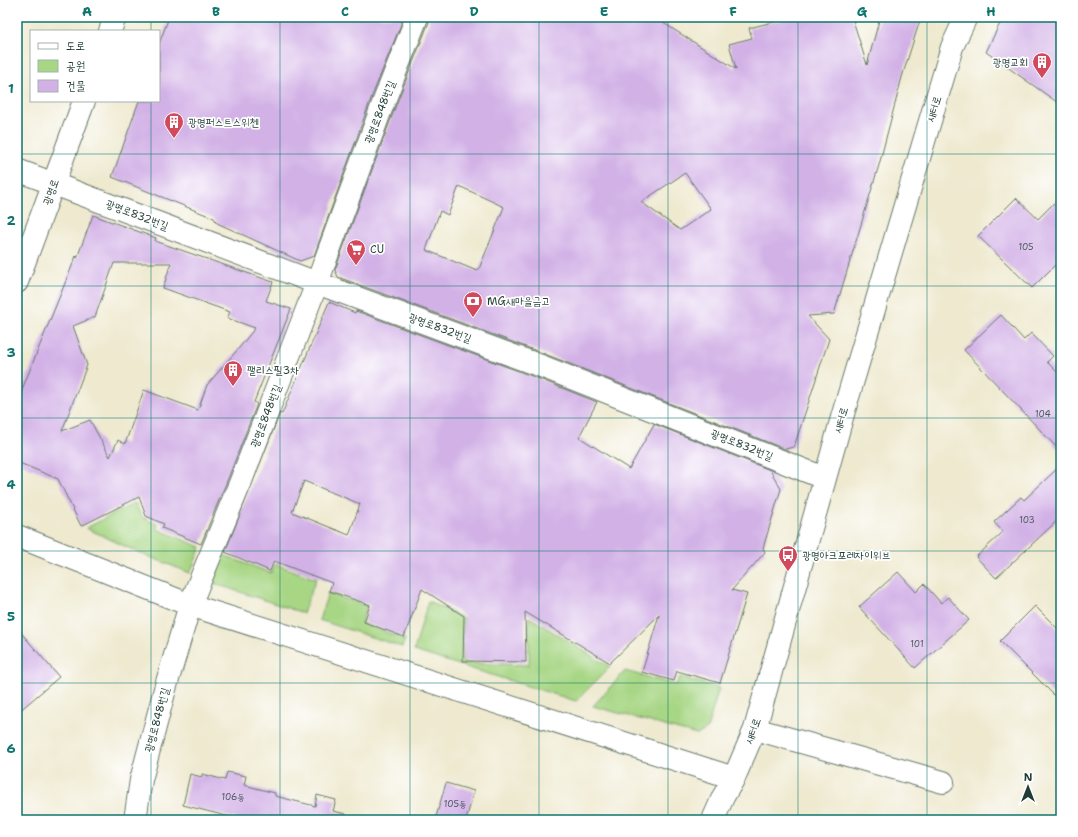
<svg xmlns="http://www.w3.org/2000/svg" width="1078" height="837" font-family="'Shantell Sans','Poor Story',sans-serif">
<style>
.green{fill:#a7d684;stroke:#638a5c}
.building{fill:#d2b1e6;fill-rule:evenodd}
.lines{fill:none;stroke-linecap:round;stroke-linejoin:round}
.minor-casing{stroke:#67796a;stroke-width:24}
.major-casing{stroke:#67796a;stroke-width:24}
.minor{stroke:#fff;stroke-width:22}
.major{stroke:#fff;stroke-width:22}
.grid{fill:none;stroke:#0f766e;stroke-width:1;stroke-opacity:0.55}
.labels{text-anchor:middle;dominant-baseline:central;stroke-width:3.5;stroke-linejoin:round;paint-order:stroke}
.number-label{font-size:9px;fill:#4c5a60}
.poi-label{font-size:11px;fill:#1f3d34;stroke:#fff;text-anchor:start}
.street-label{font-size:11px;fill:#1f3d34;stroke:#fff}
.neatline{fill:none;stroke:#0f766e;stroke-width:1.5}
.grid-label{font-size:13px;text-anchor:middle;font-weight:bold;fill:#0f766e}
</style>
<rect width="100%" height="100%" fill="#fff"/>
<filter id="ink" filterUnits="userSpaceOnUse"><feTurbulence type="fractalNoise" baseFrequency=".025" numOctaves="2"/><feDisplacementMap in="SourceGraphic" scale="8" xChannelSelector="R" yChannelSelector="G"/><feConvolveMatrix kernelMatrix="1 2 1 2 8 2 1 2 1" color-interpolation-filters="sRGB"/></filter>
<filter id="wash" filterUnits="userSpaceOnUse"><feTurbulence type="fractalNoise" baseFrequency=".012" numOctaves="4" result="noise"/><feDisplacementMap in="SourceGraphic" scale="16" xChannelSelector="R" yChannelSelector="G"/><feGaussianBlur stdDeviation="0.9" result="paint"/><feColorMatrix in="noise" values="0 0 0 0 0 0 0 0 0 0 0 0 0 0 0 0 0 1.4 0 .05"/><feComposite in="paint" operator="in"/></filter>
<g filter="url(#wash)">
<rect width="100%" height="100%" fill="#eee9cf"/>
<path class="green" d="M135,503L142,517L158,525L157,529L201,547L190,573L135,551L86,528Z
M223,555L271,573L275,564L316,579L303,613L213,583Z
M328,593L367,606L361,623L405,639L402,647L319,620Z
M428,601L463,618L462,663L529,665V617L610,667L576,701L414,651Z
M625,671L676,685L680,677L719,688L707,729L697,735L593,706Z"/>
<g id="blocks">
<path class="building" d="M169,17H404L372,96L314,256L300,261L217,223L214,218L112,177L139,101H159V44Z
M429,17H654L736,69L729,44L752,38L749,28L781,20L785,17H852L867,65L880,17H921L902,77L879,165L834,314L808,316L829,339L794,447L785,449L545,354L338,277L335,270L396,105L429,22ZM685,173L711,209L680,230L641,202ZM459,186L504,207L479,269H478L477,271L426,250L440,211L448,215Z
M1003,17H1061V105L986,52Z
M1061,196V259L1032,288L978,236L1016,198L1038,219Z
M93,215L156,238L155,241L273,282L266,301L291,309L254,402L257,404L229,476L201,544L162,528L164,524L146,516L139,497L81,526L58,479L17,462V406L23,387L76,256L77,258ZM114,263H171L163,288L230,312L227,318L255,328L239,348L207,385L198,410L144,390L125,444L118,440L110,457L90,420L62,431L87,365L73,326L95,317Z
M329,302L355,313L356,311L537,378L597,402L579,437L629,469L654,424L770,470L781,489L763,548L765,552L732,590L747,594L720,683L677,671L674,681L642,672L659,615L610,663L525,612L526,662L463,661L464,616L422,589L404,637L364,622L370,605L329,591L332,583L274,561L270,571L225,552L280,413L282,414ZM304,481L360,504L349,535L292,512Z
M1001,315L1024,340L1031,333L1053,356L1047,362L1061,376V452L964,350Z
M1061,465V517L996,578L976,557L1003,532L994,522L1021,497L1024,500Z
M898,572L916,592L924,584L941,603L948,597L969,620L915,668L859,607Z
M1035,606L1061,632V702L1000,641Z
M17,628L59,677L17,713Z
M227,772L246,776L244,785L275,793V796L315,806L317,795L336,800L333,811L346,814L345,820H242L183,805L190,774L202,777V774L225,780Z
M446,783L474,791L466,820H435Z"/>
</g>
</g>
<g filter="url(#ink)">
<use href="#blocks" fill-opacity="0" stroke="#67796a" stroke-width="1"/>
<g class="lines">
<g class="minor-casing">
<path id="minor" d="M17,170L317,283L541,366L824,478
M17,536L190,605L734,778
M755,729L943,782
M135,820L141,780L165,689L190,605L241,481L317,283L384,101L417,17
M713,820L723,797L734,778L755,729L843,414L952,47L966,17"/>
</g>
<g class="major-casing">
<path id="major" d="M110,31L115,17
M17,282L84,101"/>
</g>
<use href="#minor" class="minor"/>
<use href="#major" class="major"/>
</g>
</g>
<path class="grid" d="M151,17V31M280,17V820M410,17V820M539,17V820M668,17V820M798,17V820M927,17V820M151,101V820M17,154H1061M17,286H1061M17,418H1061M17,551H1061M17,683H1061"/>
<defs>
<g id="building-pin" transform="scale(1)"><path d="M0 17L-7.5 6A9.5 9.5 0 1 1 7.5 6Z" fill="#d1495b" stroke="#fff"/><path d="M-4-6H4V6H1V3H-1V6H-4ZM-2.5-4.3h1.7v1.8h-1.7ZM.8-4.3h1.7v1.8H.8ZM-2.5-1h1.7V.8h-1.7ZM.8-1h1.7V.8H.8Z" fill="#fff"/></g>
<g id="supermarket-pin" transform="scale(1)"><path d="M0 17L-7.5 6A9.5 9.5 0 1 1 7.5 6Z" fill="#d1495b" stroke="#fff"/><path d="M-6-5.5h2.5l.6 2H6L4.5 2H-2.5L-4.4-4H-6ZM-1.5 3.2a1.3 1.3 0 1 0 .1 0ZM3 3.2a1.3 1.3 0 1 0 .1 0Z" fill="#fff"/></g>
<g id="bank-pin" transform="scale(1)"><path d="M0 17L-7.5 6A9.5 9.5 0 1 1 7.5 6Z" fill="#d1495b" stroke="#fff"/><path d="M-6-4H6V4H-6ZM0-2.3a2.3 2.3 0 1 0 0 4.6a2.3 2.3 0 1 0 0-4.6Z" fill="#fff"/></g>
<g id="bus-pin" transform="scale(1)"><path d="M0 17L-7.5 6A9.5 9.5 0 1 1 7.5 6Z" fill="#d1495b" stroke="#fff"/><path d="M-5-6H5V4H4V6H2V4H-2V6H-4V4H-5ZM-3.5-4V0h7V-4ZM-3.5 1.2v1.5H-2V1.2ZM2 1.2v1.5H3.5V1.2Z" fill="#fff"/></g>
</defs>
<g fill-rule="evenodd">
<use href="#building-pin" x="1042" y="62"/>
<use href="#building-pin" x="174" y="122"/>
<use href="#supermarket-pin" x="356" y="249"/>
<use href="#bank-pin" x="473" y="301"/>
<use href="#building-pin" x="233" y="370"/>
<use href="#bus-pin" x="788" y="555"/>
</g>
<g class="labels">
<g class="number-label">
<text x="1026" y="247">105</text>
<text x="1043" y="414">104</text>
<text x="1027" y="520">103</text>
<text x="917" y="644">101</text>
<text x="233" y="797">106동</text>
<text x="455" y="804">105동</text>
</g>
<g class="poi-label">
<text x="1028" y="62" text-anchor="end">광명교회</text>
<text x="188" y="122">광명퍼스트스위첸</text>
<text x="370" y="249">CU</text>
<text x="487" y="301">MG새마을금고</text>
<text x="247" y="370">팰리스필3차</text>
<text x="802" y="555">광명아크포레자이위브</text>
</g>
<g class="street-label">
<text transform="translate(934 109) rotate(-73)">새터로</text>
<text transform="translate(380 112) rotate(-69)">광명로848번길</text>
<text transform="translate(51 192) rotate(-70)">광명로</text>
<text transform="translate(137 215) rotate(21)">광명로832번길</text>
<text transform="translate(440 328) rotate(20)">광명로832번길</text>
<text transform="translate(266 416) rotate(-69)">광명로848번길</text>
<text transform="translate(841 420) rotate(-74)">새터로</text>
<text transform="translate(742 445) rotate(22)">광명로832번길</text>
<text transform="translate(157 720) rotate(-75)">광명로848번길</text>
<text transform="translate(753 731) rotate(-70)">새터로</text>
</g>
</g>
<rect width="1078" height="837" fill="none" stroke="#fff" stroke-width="44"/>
<rect x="30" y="30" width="130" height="72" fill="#ffffff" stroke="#a5b1ae"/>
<rect x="38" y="43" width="20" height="6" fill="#ffffff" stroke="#a5b1ae"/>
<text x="66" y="50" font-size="12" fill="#1f3d34">도로</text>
<rect x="38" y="60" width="20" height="12" fill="#a7d684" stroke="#a5b1ae"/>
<text x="66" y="70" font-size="12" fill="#1f3d34">공원</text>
<rect x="38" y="80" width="20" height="12" fill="#d2b1e6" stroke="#a5b1ae"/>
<text x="66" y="90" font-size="12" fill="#1f3d34">건물</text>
<g transform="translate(1028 787)" stroke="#ffffff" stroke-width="3" paint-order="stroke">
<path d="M0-3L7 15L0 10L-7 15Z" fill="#1f3d34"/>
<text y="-6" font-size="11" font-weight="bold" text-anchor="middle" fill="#1f3d34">N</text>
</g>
<rect x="22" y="22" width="1034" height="793" class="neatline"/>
<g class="grid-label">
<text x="87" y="16">A</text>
<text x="216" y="16">B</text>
<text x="345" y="16">C</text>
<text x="474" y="16">D</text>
<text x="604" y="16">E</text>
<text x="733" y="16">F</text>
<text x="862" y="16">G</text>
<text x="991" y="16">H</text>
<text x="11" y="93">1</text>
<text x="11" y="225">2</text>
<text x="11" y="357">3</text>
<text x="11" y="489">4</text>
<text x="11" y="621">5</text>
<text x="11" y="753">6</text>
</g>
</svg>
